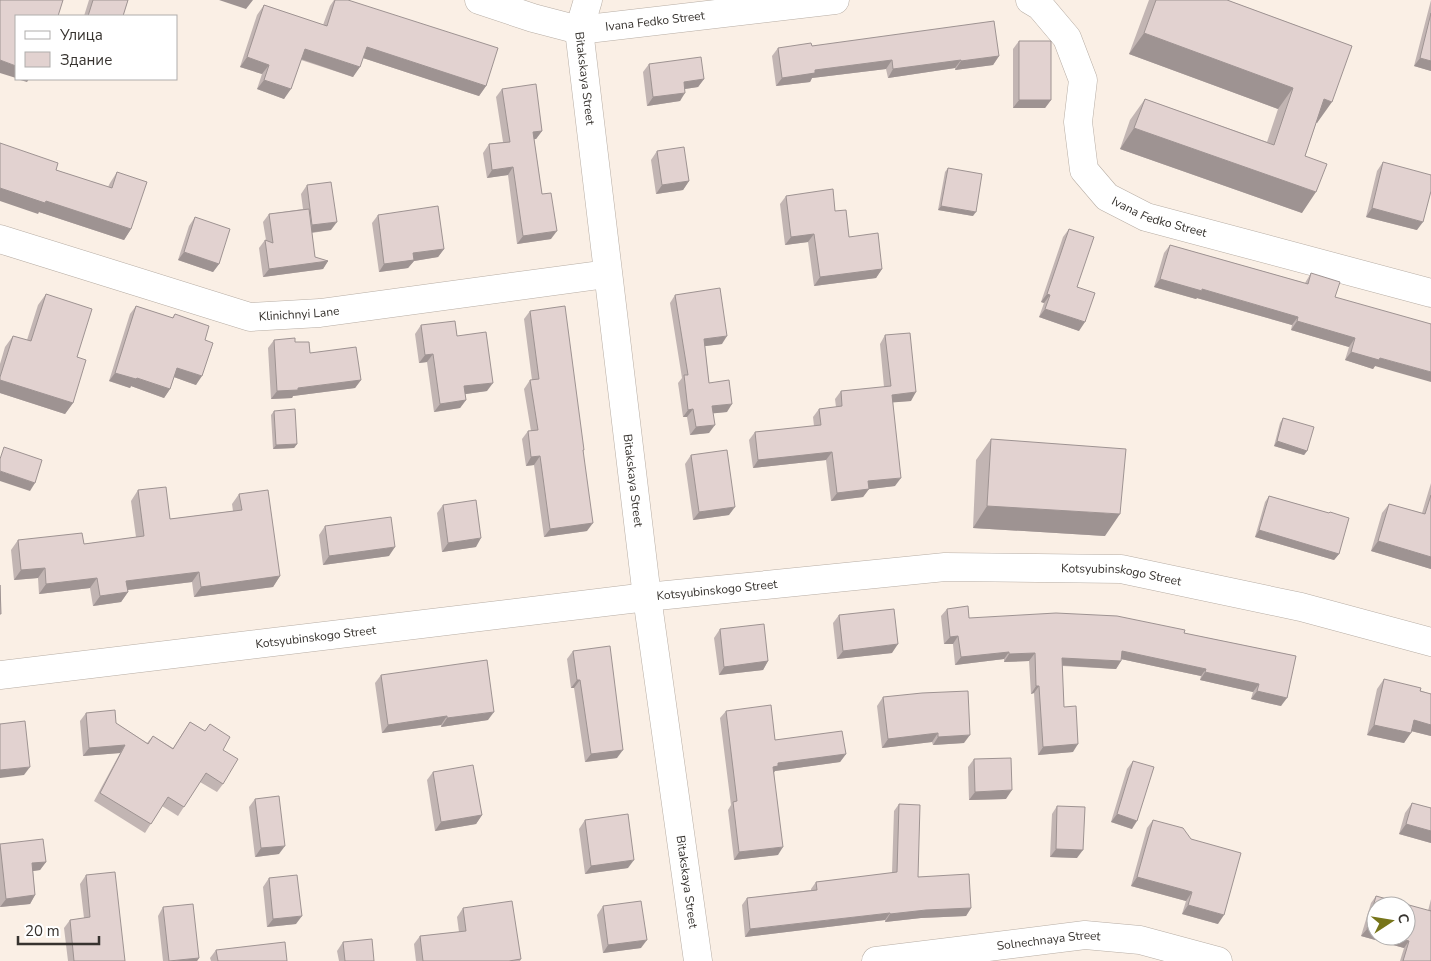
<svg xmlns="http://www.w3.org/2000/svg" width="1431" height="961" font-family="'Nunito Sans',sans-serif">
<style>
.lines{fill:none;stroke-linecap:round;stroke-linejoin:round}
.minor-casing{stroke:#b7ada4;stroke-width:29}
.tertiary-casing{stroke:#b7ada4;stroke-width:29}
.secondary-casing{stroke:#b7ada4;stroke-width:29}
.minor{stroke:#fff;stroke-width:28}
.tertiary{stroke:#fff;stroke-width:28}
.secondary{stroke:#fff;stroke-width:28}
.wall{fill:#c2b5b3}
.shaded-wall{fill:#9e9392}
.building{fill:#e2d2d0;stroke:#9e9392}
.labels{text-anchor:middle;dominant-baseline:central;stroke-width:5;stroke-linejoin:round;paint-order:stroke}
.street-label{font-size:12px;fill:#37332f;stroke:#fff}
</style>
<rect width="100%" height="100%" fill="#faefe5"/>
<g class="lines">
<g class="minor-casing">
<g id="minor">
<path id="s1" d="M479,0L533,18L579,30L835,0"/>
<path id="s2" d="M1030,0L1040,6L1067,38L1083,80L1078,122L1084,170L1107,197L1146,217L1431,293"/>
<path id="s3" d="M0,239L250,317L320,313L607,274"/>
<path id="s4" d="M876,961L1085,935L1140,940L1218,961"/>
</g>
</g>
<g class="tertiary-casing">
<g id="tertiary">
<path id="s5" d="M588,0L579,30L647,597L698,961"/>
</g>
</g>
<g class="secondary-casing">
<g id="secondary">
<path id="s6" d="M0,675L647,597L945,567L1121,569L1301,607L1431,642"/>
</g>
</g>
<use href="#minor" class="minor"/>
<use href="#tertiary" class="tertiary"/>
<use href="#secondary" class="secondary"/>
</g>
<path class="wall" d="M89,0H128L123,16H84Z
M334,0H348L486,86L479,96L363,58L353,77L301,60L284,99L257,89L262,74L240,67L257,15L264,5L323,25L330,6Z
M1149,0H1227L1352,46L1317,123H1316L1305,156L1302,213L1120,149L1130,120L1145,99L1267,142L1278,109L1129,54Z
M1431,0V71L1414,66Z
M1019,41L1051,100L1045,108H1013V49Z
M812,46L999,56L993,65L955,70V68L888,78L886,69L812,78L810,82L776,86L772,56L778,48Z
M649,64L704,79L698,87L685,89L680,101L647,106L643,72Z
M502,89L542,131L536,139H534L542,194L551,239L517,244L508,175L487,178L483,153L489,144L503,142L496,97Z
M657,151L689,181L683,190L656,194L651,160Z
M1383,162L1417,230L1366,217L1377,171Z
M948,168L973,216L938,210L945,172Z
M56,170L108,187L110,183L117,172L131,229L124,240L39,212L38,214Z
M307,185L331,230L312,233L315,257L328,261L323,269L263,277L259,248L265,240H266L263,222L269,214L303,209L301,194Z
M786,196L835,211L849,237L882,269L876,278L814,286L808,242L785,245L780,204Z
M378,215L444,249L438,257L414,261L408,268L379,272L372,223Z
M195,217L219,264L213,272L178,260L189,226Z
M1069,229L1077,287L1079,331L1039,317L1044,303L1041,302L1063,237Z
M1170,245L1305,283L1311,273L1335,297L1375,366L1373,369L1345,360L1349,347L1291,330L1292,325L1197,298L1196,299L1154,287L1164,253Z
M46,294L73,403L65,414L0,393V364L5,347L13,336L27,340L38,305Z
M675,295L722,344L705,346L709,383L727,412L713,413L709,433L690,435L687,417H683L678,383L682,378L670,303Z
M136,306L172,318L175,314L205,340L196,385L174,377L170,389L164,398L131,386L130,388L109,381L130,314Z
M530,311L583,451L587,531L544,537L534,465L526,466L522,439L528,431H531L524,389L530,380H532L524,319Z
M421,325L457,336L487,391L465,394L466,400L460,408L434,412L427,362L419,363L415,334Z
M885,335L911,401L893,402L895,486L869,489L863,497L831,501L826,460L753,468L749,440L755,432L814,426L813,417L819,409L836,407L835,399L841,391L884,387L880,344Z
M274,340L295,342L310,353L361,380L355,388L293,396L292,398L271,399L268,348Z
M274,411L297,444L294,448L273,449L271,415Z
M1283,418L1307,451L1304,455L1274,446L1280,423Z
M991,439L1105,536L973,528L976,460Z
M691,455L729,515L693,520L685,464Z
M1431,483V569L1371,551L1382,513L1389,504L1422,513Z
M138,490L170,519L233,511L232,504L239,494L280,576L273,587L194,597L192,582L128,590V592L121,602L93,606L90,588L39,594L38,578L14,580L11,550L18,540L84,544L136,537L131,501Z
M1269,496L1329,513L1330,512L1339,554L1334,560L1255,537L1265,502Z
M443,505L476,547L442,552L437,513Z
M325,526L389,556L323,565L319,535Z
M947,609L969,618L1184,633L1296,656L1281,706L1251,699L1253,692L1200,680L1201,676L1121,659V661L1116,669L1062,666L1064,707L1073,752L1038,755L1034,693L1031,694L1029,661L1004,662V659L955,665L953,644H944L941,616Z
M839,615L892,653L837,659L833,623Z
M720,629L768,661L763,670L719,675L714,638Z
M573,651L617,758L585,762L574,688H571L567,659Z
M381,675L488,720L441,727V725L382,733L375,683Z
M1384,679L1431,694V736L1411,731L1404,743L1367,735L1377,689Z
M883,697L964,743L933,745L932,742L882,748L877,706Z
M726,711L775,740L846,754L840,762L775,771L774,772L778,855L734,860L728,810L731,805L720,718Z
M86,713L116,723L147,743L153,736L173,748L190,722L205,731L210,724L223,750V784L217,792L200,782L178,816L162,806L145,833L94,801L120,753L83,756L80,721Z
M974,759L1006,799L969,800L968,767Z
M1133,761L1132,829L1111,822L1127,769Z
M433,772L482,815L476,824L435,831L427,780Z
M255,799L279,854L255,857L249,807Z
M1412,803L1431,808V843L1399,834L1405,813Z
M899,804L918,877L971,908L966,916L921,918L885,922V920L745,937L742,905L747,898L811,890V889L816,882L892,873L894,811Z
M1057,806L1077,858L1050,857L1052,814Z
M585,820L628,868L585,874L579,829Z
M1153,820L1218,924L1182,914L1186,901L1131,886L1147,828Z
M0,844L46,862L40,870L33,871L35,895L30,904L0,907Z
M86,875L125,961H68L64,928L70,920L84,918L80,884Z
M269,878L296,924L267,927L263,887Z
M1376,896L1428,911L1431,899V961H1400L1404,948L1361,936L1371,903Z
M603,906L641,948L603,953L597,915Z
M163,907L199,958L197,961H163L158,916Z
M463,908L521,959L520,961H416L414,944L420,936L459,932L457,917Z
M343,942L374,961H339L337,951Z
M216,950L287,961H211L210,958Z"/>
<path class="shaded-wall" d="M219,0H253L246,9Z
M1144,33L1293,88L1278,109L1129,54Z
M367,47L486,86L479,96L360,57Z
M305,49L360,67L353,77L298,58Z
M999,56L993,65L955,70L961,61Z
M247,57L269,65L262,74L240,67Z
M1420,58L1431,61V71L1414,66Z
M0,60L16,66V78L0,73Z
M892,60L886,69L812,78L810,82L776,86L782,78L815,70Z
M961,60L955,68L888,78L893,69Z
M17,79H29L27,82Z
M704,79L698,87L678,90L684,82Z
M264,80L291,89L284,99L257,89Z
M685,93L680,101L647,106L653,97Z
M1324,99L1332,102L1317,123L1310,120Z
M1019,100H1051L1045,108H1013Z
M1134,128L1316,192L1302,213L1120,149Z
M542,131L536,139L527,140L533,132Z
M513,167L508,175L487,178L492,170Z
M689,181L683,190L656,194L662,185Z
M0,188L46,201L131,229L124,240L39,212L38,214L0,201Z
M941,206L976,212L973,216L938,210Z
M1372,208L1423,222L1417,230L1366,217Z
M337,222L331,230L307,233L312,225Z
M557,231L551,239L517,244L523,236Z
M814,234L808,242L785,245L791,237Z
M444,249L438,257L414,261L408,268L379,272L384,264L413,253Z
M184,252L219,264L213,272L178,260Z
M328,261L323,269L263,277L269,269Z
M882,269L876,278L814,286L820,277Z
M1160,279L1202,289L1298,317L1292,325L1197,298L1196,299L1154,287Z
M1047,294L1050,295L1044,303L1041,302Z
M1045,309L1085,322L1079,331L1039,317Z
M1297,321L1355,338L1349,347L1291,330Z
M727,336L722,344L698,347L704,339Z
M1351,352L1380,358L1431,372V382L1375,366L1373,369L1345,360Z
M433,354L427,362L419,363L425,355Z
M177,368L202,376L196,385L171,376Z
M115,373L137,378L170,389L164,398L131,386L130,388L109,381Z
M0,380L73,403L65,414L0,393Z
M361,380L355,388L293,396L292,398L271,399L277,391Z
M493,383L487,391L459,395L464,386Z
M916,392L911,401L886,403L892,395Z
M466,400L460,408L434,412L440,404Z
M732,404L727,412L707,414L712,406Z
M693,409L687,417H683L688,410Z
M715,425L709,433L690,435L696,427Z
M1277,441L1307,451L1304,455L1274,446Z
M297,444L294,448L273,449L276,445Z
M832,452L826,460L753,468L758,460Z
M540,456L534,465L526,466L531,457Z
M0,471L35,483L30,491L0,481Z
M901,478L895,486L862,490L868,481Z
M869,489L863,497L831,501L837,493Z
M987,506L1120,514L1105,536L973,528Z
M735,507L729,515L693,520L699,512Z
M593,523L587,531L544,537L550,529Z
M1259,530L1339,554L1334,560L1255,537Z
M481,538L476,547L442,552L448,543Z
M1378,541L1431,557V569L1371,551Z
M395,547L389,556L323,565L329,556Z
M45,568L38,578L14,580L21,570Z
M199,572L192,582L119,591L126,581Z
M280,576L273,587L194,597L201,587Z
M97,578L90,588L39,594L46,584Z
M128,592L121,602L93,606L100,596Z
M958,636L953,644H944L950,637Z
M898,644L892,653L837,659L843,651Z
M1122,651L1206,669L1201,676L1116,658Z
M1009,652L1004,659L955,665L961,657Z
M1035,653L1029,661L1004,662L1009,654Z
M1062,658L1121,661L1116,669L1056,665Z
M768,661L763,670L719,675L724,667Z
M1205,672L1259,684L1253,692L1200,680Z
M577,680H580L574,688H571Z
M1036,686H1039L1034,693L1031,694Z
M1257,691L1287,698L1281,706L1251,699Z
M494,712L488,720L441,727L447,718Z
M447,716L441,725L382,733L388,725Z
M1414,720L1431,725V736L1407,730Z
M1374,725L1411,733L1404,743L1367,735Z
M938,733L932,742L882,748L888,739Z
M970,735L964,743L933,745L938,737Z
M1078,744L1073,752L1038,755L1043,747Z
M125,745L120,753L83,756L89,748Z
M623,750L617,758L585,762L591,754Z
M846,754L840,762L775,771L773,774V767L778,763Z
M30,767L24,775L0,778V770Z
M1012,790L1006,799L969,800L975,792Z
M1117,814L1137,821L1132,829L1111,822Z
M482,815L476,824L435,831L441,822Z
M1406,824L1431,831V843L1399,834Z
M285,846L279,854L255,857L261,848Z
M783,847L778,855L734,860L739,852Z
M1056,849L1083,850L1077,858L1050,857Z
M634,860L628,868L585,874L591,866Z
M46,862L40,870L26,872L32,863Z
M1137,877L1192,892L1186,901L1131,886Z
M35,895L30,904L0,907L6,899Z
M1188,905L1224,915L1218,924L1182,914Z
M971,908L966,916L921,918L885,922L890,914L926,910Z
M890,913L885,920L745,937L750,929Z
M302,916L296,924L267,927L273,919Z
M1367,929L1376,932V936H1392L1409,941L1404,948L1361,936Z
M647,940L641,948L603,953L608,945Z
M199,958L197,961H171Z"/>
<path class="building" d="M0,0H63L58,16H16V66L0,60Z
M93,0H128L123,16H88Z
M335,0H348L498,48L486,86L367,47L360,67L305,49L291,89L264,80L269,65L247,57L264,5L327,26Z
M1156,0H1227L1352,46L1332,102L1324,99L1305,156L1327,164L1316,192L1134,128L1145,99L1274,145L1293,88L1144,33Z
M1431,13V61L1420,58Z
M994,21L999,56L961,61V60L893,69L892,60L815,70V73L782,78L778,48L811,43L812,46Z
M1019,41H1051V100H1019Z
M701,57L704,79L684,82L685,93L653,97L649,64Z
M536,84L542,131L533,132L542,194L551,193L557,231L523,236L513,167L492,170L489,144L510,142L502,89Z
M0,143L58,163L56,170L112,188L117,172L147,182L131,229L46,201L45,203L0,188Z
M684,147L689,181L662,185L657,151Z
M1383,162L1431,175V191L1423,222L1372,208Z
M948,168L982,174L976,212L941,206Z
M331,182L337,222L312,225L307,185Z
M833,189L835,211L846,210L849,237L878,233L882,269L820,277L814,234L791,237L786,196Z
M438,206L444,249L413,253L414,260L384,264L378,215Z
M309,209L315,257L328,261L269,269L265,240L273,243L269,214Z
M195,217L230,229L219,264L184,252Z
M1069,229L1094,237L1077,287L1095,293L1085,322L1045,309L1050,295L1047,294Z
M1170,245L1308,284L1311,273L1340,282L1335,297L1431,324V372L1380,358L1379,360L1351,352L1355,338L1297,321L1298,317L1202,289V291L1160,279Z
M720,288L727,336L704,339L709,383L729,380L732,404L712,406L715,425L696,427L693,409L688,410L684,375H688L675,295Z
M46,294L92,309L77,357L86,360L73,403L0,380V377L13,336L31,341Z
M136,306L173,318L175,314L209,326L205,340L213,343L202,376L177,368L170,389L137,378L136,379L115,373Z
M565,306L584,450H583L593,523L550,529L540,456L531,457L528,431L538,430L530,380L539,379L530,311Z
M455,321L457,336L486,332L493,383L464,386L466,400L440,404L433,354L425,355L421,325Z
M910,333L916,392L892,395L901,478L868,481L869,489L837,493L832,452L758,460L755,432L821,425L819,409L842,406L841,391L891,386L885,335Z
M295,338V342H309L310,353L356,347L361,380L298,388V390L277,391L274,340Z
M295,409L297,444L276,445L274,411Z
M1283,418L1314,427L1307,451L1277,441Z
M991,439L1126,449L1120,514L987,506Z
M4,447L42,460L35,483L0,471V459Z
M727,450L735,507L699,512L691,455Z
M166,487L170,519L242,510L239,494L268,490L280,576L201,587L199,572L126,581L128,592L100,596L97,578L46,584L45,568L21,570L18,540L82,533L84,544L144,536L138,490Z
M1431,495V557L1378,541L1389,504L1425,514Z
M1269,496L1329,513L1330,512L1349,518L1339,554L1259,530Z
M476,500L481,538L448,543L443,505Z
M391,517L395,547L329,556L325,526Z
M0,585L1,614H0Z
M968,606L969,618L1056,613L1117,616L1185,630L1184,633L1296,656L1287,698L1257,691L1259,684L1205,672L1206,669L1122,651L1121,661L1062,658L1064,707L1076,706L1078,744L1043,747L1039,686H1036L1035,653L1009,654V652L961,657L958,636L950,637L947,609Z
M894,609L898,644L843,651L839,615Z
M764,624L768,661L724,667L720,629Z
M610,646L623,750L591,754L580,680H577L573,651Z
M487,660L494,712L447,718V716L388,725L381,675Z
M1384,679L1421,688L1420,691L1431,694V725L1414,720L1411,733L1374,725Z
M968,691L970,735L938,737V733L888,739L883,697L922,693Z
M771,705L775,740L842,731L846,754L778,763V766L773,767L783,847L739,852L733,802L737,801L726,711Z
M115,710L116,723L148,744L153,736L173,749L190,722L205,731L210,724L230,737L223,750L238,759L223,784L206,773L184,807L168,797L151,824L100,793L125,745L89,748L86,713Z
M25,721L30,767L0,770V724Z
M1011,758L1012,790L975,792L974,759Z
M1133,761L1154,767L1137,821L1117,814Z
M473,765L482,815L441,822L433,772Z
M279,796L285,846L261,848L255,799Z
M1412,803L1431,808V831L1406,824Z
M899,804L920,805L918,877L969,874L971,908L926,910L890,914V913L750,929L747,898L817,890L816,882L897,872Z
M1057,806L1085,807L1083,850L1056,849Z
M628,814L634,860L591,866L585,820Z
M1153,820L1183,828L1191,839L1241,853L1224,915L1188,905L1192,892L1137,877Z
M43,839L46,862L32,863L35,895L6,899L0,844Z
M115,872L125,961H74L70,920L90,917L86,875Z
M297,875L302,916L273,919L269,878Z
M1376,896L1431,911V910V961H1403L1409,941L1392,936H1406V906H1376V932L1367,929Z
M512,901L521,959L509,961H423L420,936L466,931L463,908Z
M641,901L647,940L608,945L603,906Z
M193,904L199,958L169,961L163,907Z
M372,939L374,961H345L343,942Z
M285,942L287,961H218L216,950Z"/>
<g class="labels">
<g class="street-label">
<text stroke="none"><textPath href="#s1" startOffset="181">Ivana Fedko Street</textPath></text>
<text stroke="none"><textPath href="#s5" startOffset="80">Bitakskaya Street</textPath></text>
<text stroke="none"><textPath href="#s2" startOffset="281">Ivana Fedko Street</textPath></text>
<text stroke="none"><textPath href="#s3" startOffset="311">Klinichnyi Lane</textPath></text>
<text stroke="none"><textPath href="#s5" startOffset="485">Bitakskaya Street</textPath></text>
<text stroke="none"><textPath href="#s6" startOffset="1128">Kotsyubinskogo Street</textPath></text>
<text stroke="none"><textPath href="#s6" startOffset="722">Kotsyubinskogo Street</textPath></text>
<text stroke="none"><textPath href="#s6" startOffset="318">Kotsyubinskogo Street</textPath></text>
<text stroke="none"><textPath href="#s5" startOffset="890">Bitakskaya Street</textPath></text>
<text stroke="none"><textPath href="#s4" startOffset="174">Solnechnaya Street</textPath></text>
</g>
</g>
<rect x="15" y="15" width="162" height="65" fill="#ffffff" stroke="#afadac"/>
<rect x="25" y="31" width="25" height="8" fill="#ffffff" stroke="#afadac"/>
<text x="60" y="40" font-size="15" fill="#37332f">Улица</text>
<rect x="25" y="52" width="25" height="15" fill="#e2d2d0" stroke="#afadac"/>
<text x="60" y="65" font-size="15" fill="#37332f">Здание</text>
<g transform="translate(1391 921) rotate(78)"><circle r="24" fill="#ffffff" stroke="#afadac"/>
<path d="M0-4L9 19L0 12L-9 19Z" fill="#77751a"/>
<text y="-8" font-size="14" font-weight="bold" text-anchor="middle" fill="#37332f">С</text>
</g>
<path d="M18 936v8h81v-8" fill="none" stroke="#37332f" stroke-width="2.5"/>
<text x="25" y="936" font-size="15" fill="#37332f" stroke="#ffffff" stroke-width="4" paint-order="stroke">20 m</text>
</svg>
